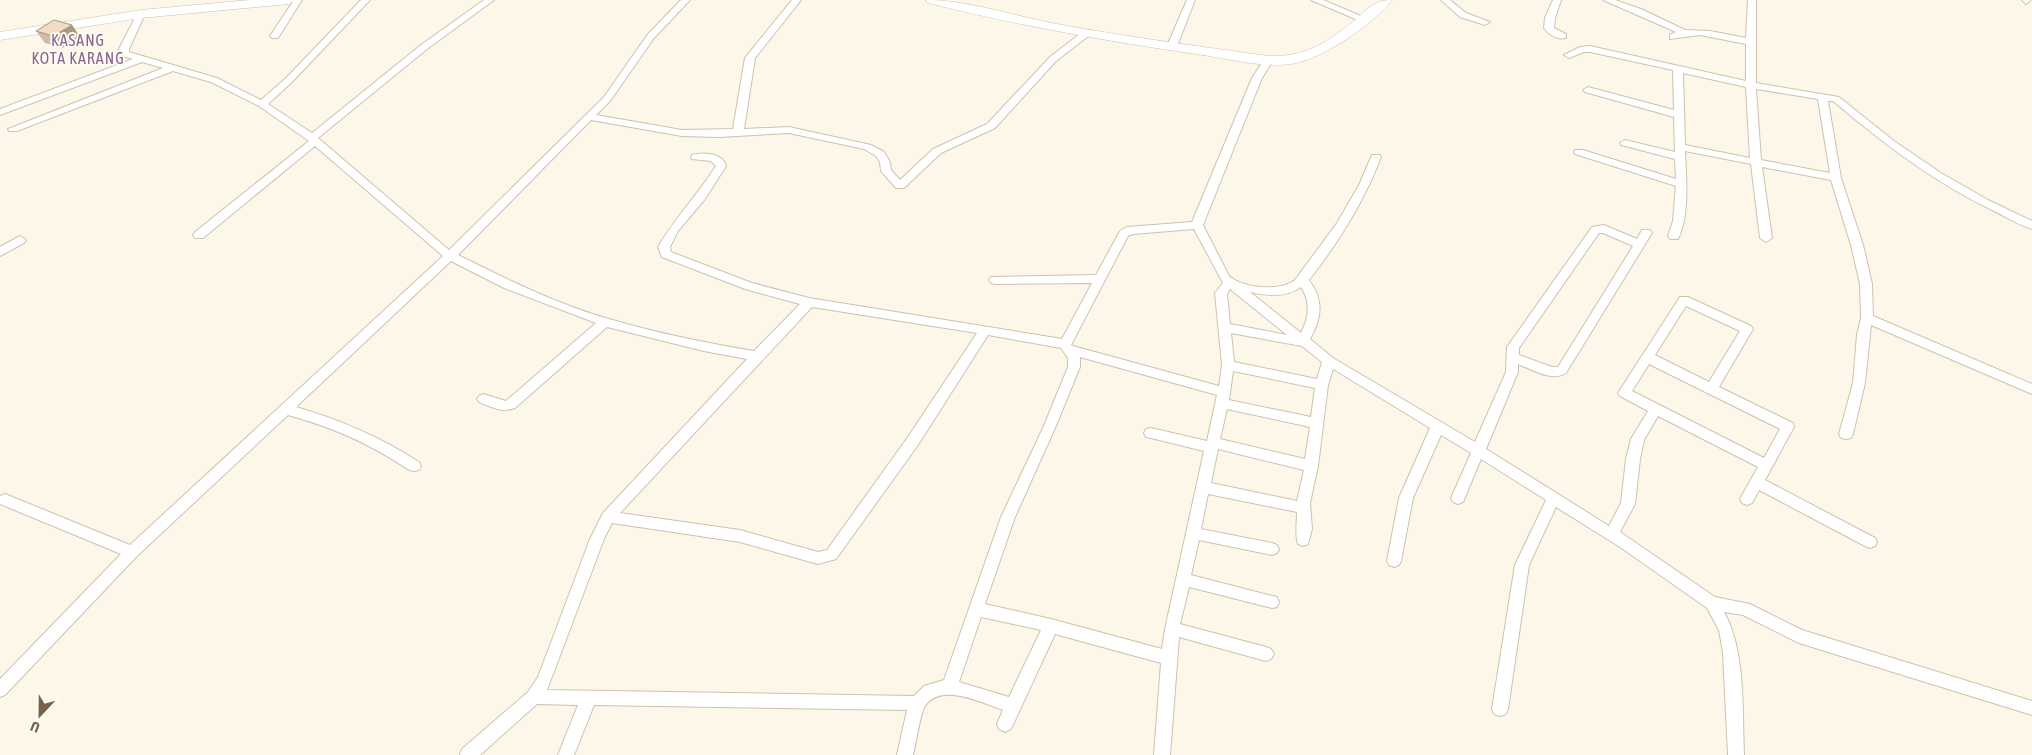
<svg xmlns="http://www.w3.org/2000/svg" width="2032" height="755" font-family="'Asap Condensed',sans-serif">
<style>
.lines{fill:none;stroke-linecap:round;stroke-linejoin:round}
.street-casing{stroke:#cec1af;stroke-width:2}
.secondary-casing{stroke:#d1c2ad;stroke-width:1}
.street{fill:#fff;fill-rule:evenodd}
.secondary{fill:#fff;fill-rule:evenodd}
.wall{fill:#cfbca7}
.shaded-wall{fill:#a99988}
.building{fill:#f1dbc2;stroke:#a99988}
.labels{text-anchor:middle;dominant-baseline:central;stroke-width:4;stroke-linejoin:round;paint-order:stroke}
.far-quarter-label{font-size:16px;letter-spacing:1px;fill:#896692;stroke:#fefbf0}
</style>
<rect width="100%" height="100%" fill="#fcf7e9"/>
<g class="lines">
<g class="street-casing">
<path id="street" d="M294,0H302L278,38H272L270,36Z
M361,0H370L291,83L268,104L312,133L421,45L484,0H494L427,49L318,138L449,250L604,97L648,34L681,0H690L654,38L610,101L596,115L682,130L733,129L745,58L792,0H801L755,58L744,129L789,127L871,145L884,152L890,162L891,170L900,180L933,149L987,124L1050,57L1085,30H1091V34L1056,61L995,128L941,153L904,188H896L881,171L880,162L876,156L864,149L789,133L719,137L682,136L591,120L458,255C506,279 557,304 609,319C657,333 705,343 754,351L800,304L745,289L662,257L658,247C675,218 698,194 716,166L711,161L692,159L691,157L692,155C704,152 723,153 726,166L705,199L678,231L670,247L671,252L752,283L809,298L1062,339L1092,283L995,284L991,283L989,280L991,277L1096,275L1120,231L1127,227L1192,222L1252,78L1265,58H1271L1273,60L1262,78L1203,225L1229,276C1242,288 1280,292 1295,280L1337,223L1359,185L1372,155H1380L1381,157C1364,202 1338,243 1309,280C1324,300 1322,318 1310,339L1333,358L1475,442L1506,372L1507,347L1592,227L1604,225L1637,239L1642,230H1650L1652,233L1566,373C1552,382 1533,370 1518,364V372L1486,449L1609,526L1621,503L1626,459L1631,439L1648,411L1620,396L1618,393L1680,297H1688L1751,326L1753,329L1719,387L1793,423L1794,427L1765,480L1875,538L1877,542L1875,546L1870,548L1865,546L1759,490L1752,503L1747,505L1742,503L1740,499L1758,467L1658,416L1644,440L1640,459L1635,504L1620,532L1715,597L1750,604L1802,630L2032,701V715L1799,643L1743,615L1724,612C1746,651 1742,710 1744,755H1728L1723,653L1719,630L1707,608L1620,547L1556,507L1529,565L1508,709L1506,714L1500,716L1494,714L1492,709L1515,565L1546,500L1481,459L1463,502L1458,504L1453,502L1451,498L1471,453L1441,435L1413,498L1401,561L1399,565L1394,567L1389,565L1387,561L1399,498L1430,428L1333,369L1328,385L1318,466L1310,503L1312,529L1308,544L1303,546L1298,544C1295,538 1297,521 1297,512L1208,494L1201,529L1272,543L1277,545L1279,549L1277,553L1272,555L1199,540L1191,575L1272,596L1277,597L1279,602L1277,607L1272,608L1189,587L1180,624L1266,647L1271,649L1274,654L1271,659L1266,661L1179,637L1170,755H1154L1161,663L1055,634L1011,729L1005,732L999,729L997,724L1003,710C982,703 941,682 925,706C920,714 916,744 913,755H897L907,710L594,705L574,755H558L578,705L537,704L480,755H460L462,749L528,692L538,677L590,539L603,513L747,359L704,351L607,327L515,408C502,413 491,407 479,402L477,399L479,396L483,394L506,401L596,323L504,288L451,261L296,407C341,420 380,437 419,462L421,466L419,470L414,471L409,470C369,443 334,428 288,415L137,556L5,695L0,697V679L121,554L0,504V496L5,494L10,496L130,545L443,256L315,146L203,238H195L193,235L195,232L309,141L259,106L211,82L173,71L17,131H9L8,129L163,68L142,62L0,115V109L133,59L122,56L119,49L137,14L141,11L145,14L129,49V52L217,78L261,100L285,79ZM1194,229L1223,283L1215,293L1222,365L1219,386L1073,346L1071,345L1128,236L1133,234ZM1599,233H1603L1633,246L1558,367H1552L1519,355V348ZM1301,287C1311,303 1309,317 1301,333L1250,292C1267,296 1286,298 1301,287ZM1230,289L1287,335L1230,324L1227,294ZM1686,306L1740,331L1709,382L1655,355ZM812,307L977,333L908,437L827,550L818,552L740,530L620,513ZM1231,333L1302,346L1322,362L1317,379L1234,362ZM988,335L1061,348L1068,358V367L1043,428L1001,517L944,680L924,686L914,696L547,690L604,539L612,523L740,542L818,564L836,559L918,445ZM1080,357L1217,395L1207,441L1151,428L1146,429L1144,433L1146,437L1151,438L1204,451L1165,629L1162,649L1051,619L985,604L1015,517L1055,428L1080,367ZM1649,364L1780,429L1764,458L1632,391ZM1233,371L1315,388L1311,417L1229,400ZM1227,409L1310,427L1305,459L1220,439ZM1218,449L1304,470L1297,501L1211,483ZM981,617L1041,630L1009,697L959,682Z
M1187,0H1195L1177,46L1175,48H1169L1167,46Z
M1311,0H1323L1368,19L1363,22L1360,21Z
M1441,0H1450L1466,13L1490,22L1485,25L1460,17Z
M1553,0H1561L1555,18L1554,28L1566,34V38C1558,40 1549,35 1544,28L1545,18Z
M1603,0H1615L1641,9L1685,30L1710,31L1746,38L1748,0H1756V83L1839,97L1894,141L1941,173L1988,200L2032,221V229C2019,225 2006,217 1994,211C1935,183 1883,143 1833,101H1828L1841,178L1863,245L1872,284L1873,316L2032,384V394L1871,325L1865,383L1853,434L1851,438L1846,439L1841,438L1839,434L1853,383L1857,335L1861,318L1860,284L1851,245L1831,180L1762,167L1772,238L1766,242L1760,238L1751,164L1685,151C1686,176 1690,216 1678,239H1670L1668,236L1673,221L1676,186L1575,154L1574,152L1575,150H1583L1676,179L1675,159L1621,145L1620,143L1625,140L1675,152L1674,117L1585,92L1583,90L1588,87L1674,110L1673,70L1590,52H1584L1569,58L1564,55L1580,47L1590,46L1746,81V44L1700,35L1670,39V35L1676,32ZM1683,73L1746,87L1750,158L1685,145ZM1756,89L1818,99L1830,173L1761,160Z
M2022,0H2030V1L2026,4Z
M20,236L26,240L24,243L0,256V247Z"/>
</g>
<g class="secondary-casing">
<path id="secondary" d="M250,0H295L289,4L141,18L0,40V32L141,10Z
M926,0C968,0 1014,16 1057,24C1127,37 1197,46 1268,56C1303,57 1322,46 1350,24C1366,12 1371,0 1392,0C1374,24 1321,60 1291,64C1261,68 1226,58 1196,54C1106,41 1016,25 928,3Z"/>
</g>
<use href="#street" class="street"/>
<use href="#secondary" class="secondary"/>
</g>
<path class="wall" d="M72,25L80,37L62,48L45,43L36,31Z"/>
<path class="shaded-wall" d="M72,25L80,37L62,48L53,36Z"/>
<path class="building" d="M54,20L72,25L53,36L36,31Z"/>
<g class="labels">
<g class="far-quarter-label">
<text x="78" y="40">KASANG<tspan x="78" dy="18">KOTA KARANG</tspan></text>
</g>
</g>
<g transform="translate(40 715) rotate(202)" stroke="#fefbf0" stroke-width="4" paint-order="stroke">
<path d="M0-4L9 19L0 12L-9 19Z" fill="#76614d"/>
<text y="-8" font-size="14" font-weight="bold" text-anchor="middle" fill="#76614d">U</text>
</g>
</svg>
